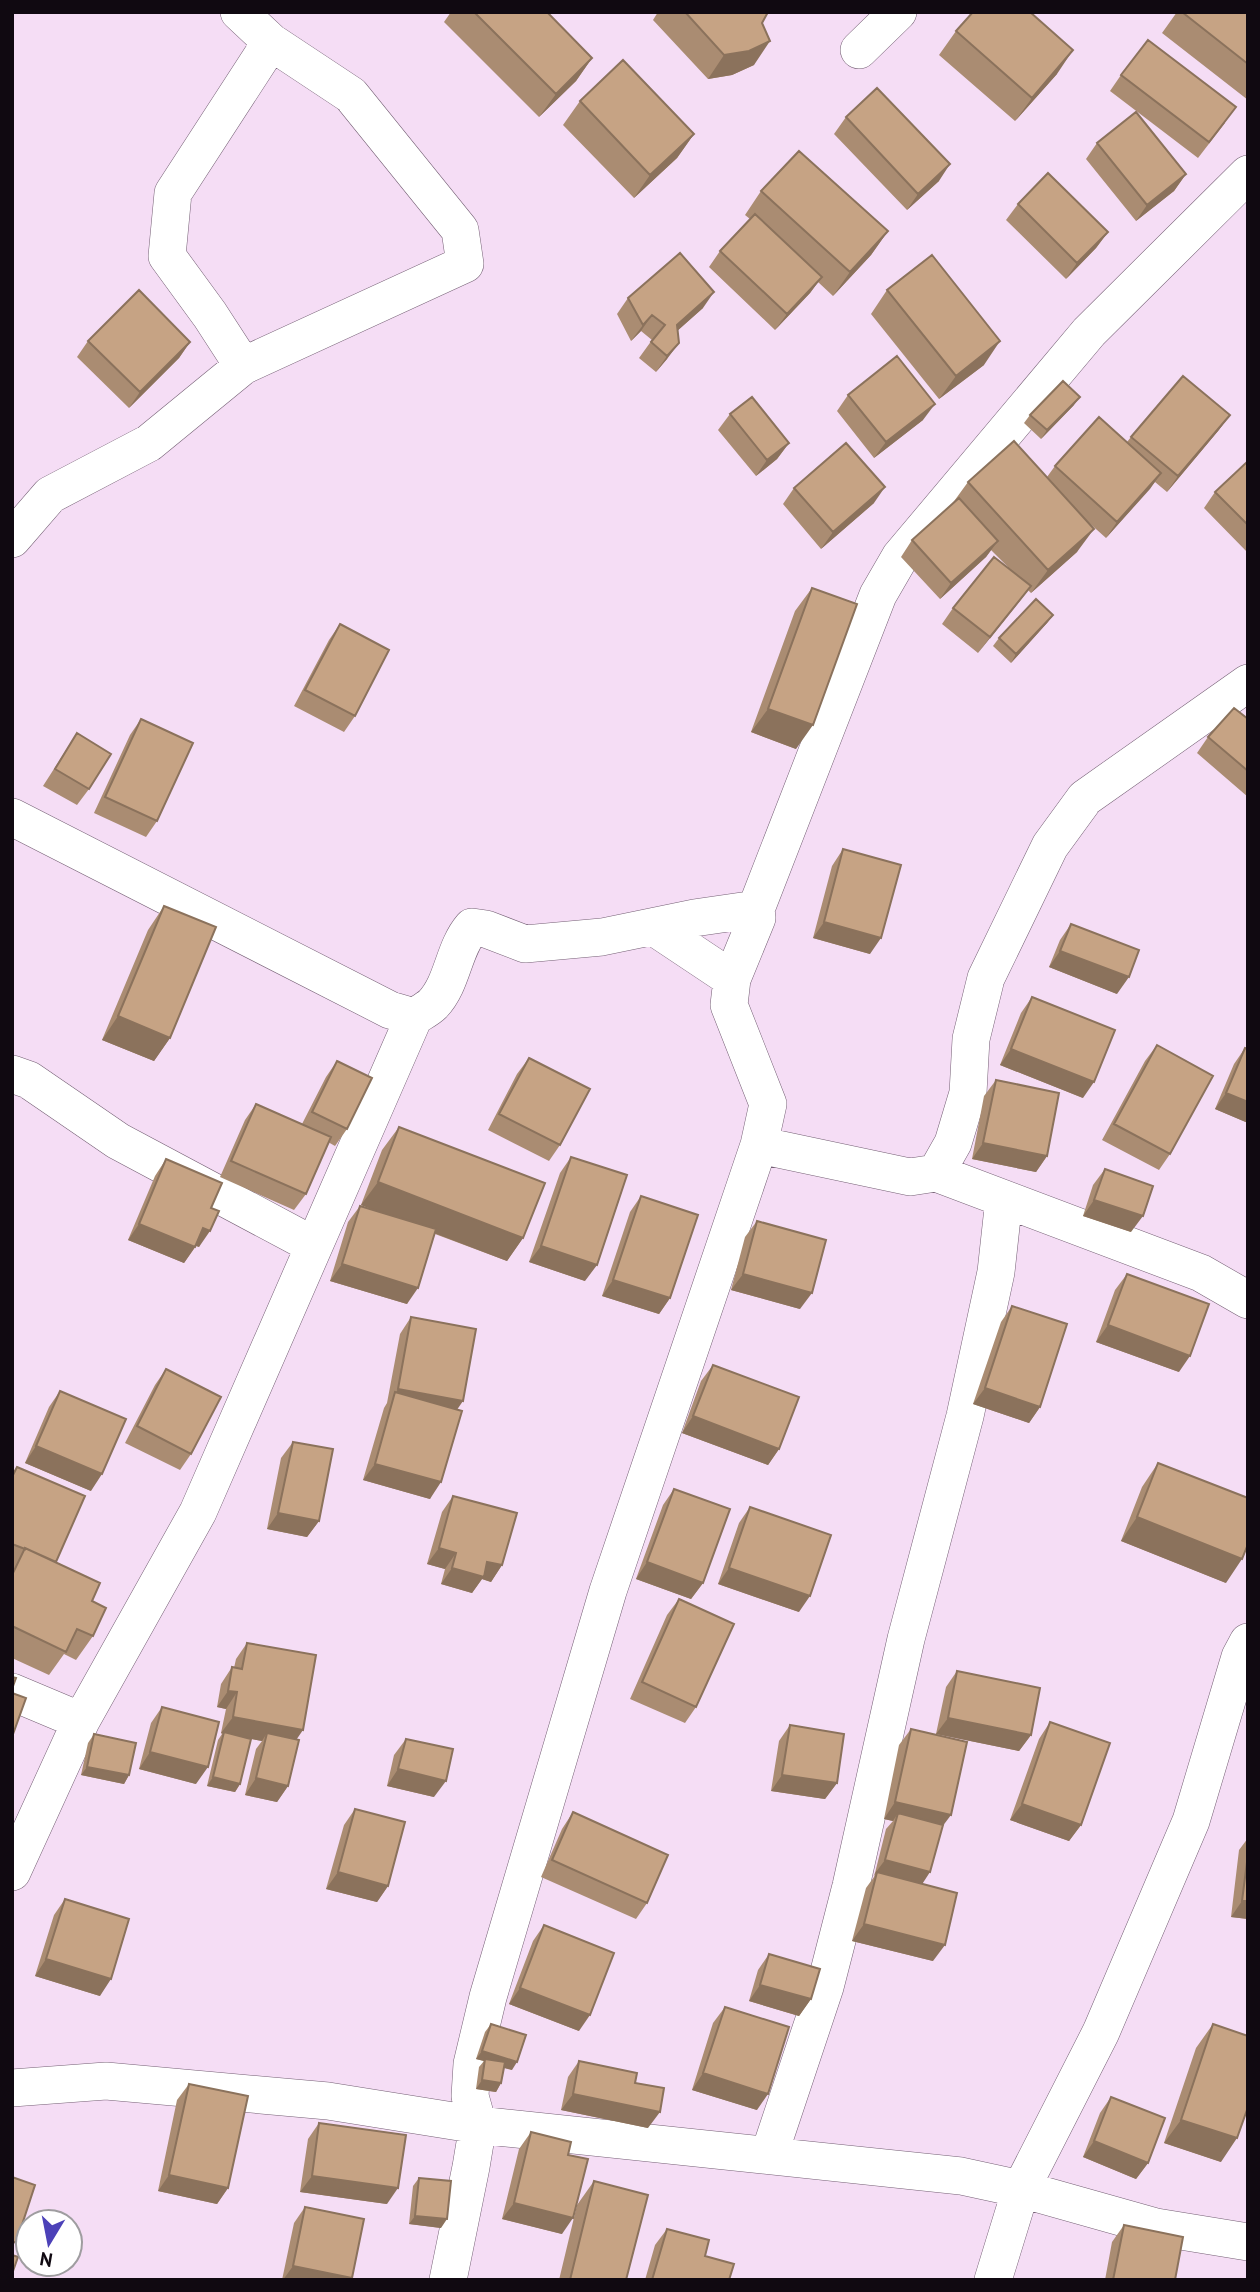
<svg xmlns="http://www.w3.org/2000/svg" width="1260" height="2292" font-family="'PT Sans',sans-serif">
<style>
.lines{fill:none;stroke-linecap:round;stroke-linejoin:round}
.minor-casing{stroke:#756075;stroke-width:38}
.minor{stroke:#fff;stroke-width:37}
.wall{fill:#aa8c72}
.shaded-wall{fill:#8b725c}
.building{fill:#c6a384;stroke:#8b725c;stroke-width:2}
</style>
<rect width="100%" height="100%" fill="#f5ddf5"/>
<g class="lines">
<g class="minor-casing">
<path id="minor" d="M859,50L898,12
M243,366L210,315L167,256L173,193L271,42
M12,539L50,495L149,443L243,366L465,264L460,230L351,95L271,42L239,12
M12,817L390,1010L414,1017C420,1013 428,1009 433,1004C453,983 453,949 472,927L486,929L525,944L602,937L694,918L756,909
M654,927L732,979
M12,1074L29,1080L118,1141L313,1245
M759,1145L910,1177L936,1173L953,1143L968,1093L971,1039L986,978L1050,846L1085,798L1248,683
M936,1173L1201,1273L1248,1300
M12,1692L81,1721
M12,1872L81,1721L198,1512L414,1017
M12,2088L106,2081L328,2101L478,2125L961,2176L1021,2189L1156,2227L1248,2242
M769,2155L825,1987L851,1886L906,1639L965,1416L996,1272L1004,1199
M448,2280L471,2167L478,2125L470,2096L472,2064L488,1997L608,1591L759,1145L768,1104L729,1005L732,979L757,918L756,909L878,595L900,557L1089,332L1248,174
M993,2280L1021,2189L1101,2032L1191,1821L1240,1657L1248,1642"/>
</g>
<use href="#minor" class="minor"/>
</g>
<path class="wall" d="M451,12H547L592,58L576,81L539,117L444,22Z
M658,12H768L762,23L754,65L732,75L708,79L653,20Z
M1177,12H1248V100L1162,33Z
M956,31L1057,74L1015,121L939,55Z
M1121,75L1225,123L1198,158L1110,91Z
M580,101L694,134L677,158L634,198L563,125Z
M846,117L939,181L907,210L834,134Z
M1097,143L1186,174L1174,191L1136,221L1086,159Z
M761,191L888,231L871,255L833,296L818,282L810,293L775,330L709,267L720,251L750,219L745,215Z
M1018,204L1108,232L1096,248L1066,279L1006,220Z
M887,290L984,365L939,399L871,314Z
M628,298L703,308L678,330L667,359L656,372L639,358L652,340L641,331L631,341L617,314Z
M88,341L190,342L179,358L129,408L77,357Z
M848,395L923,420L874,458L837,411Z
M1074,405L1041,439L1024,423L1030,415Z
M730,414L789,443L777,459L756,476L718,430Z
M1230,415L1218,431L1167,492L1155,482L1106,538L1087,521L1077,552L1031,593L1028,590L978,653L942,624L953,608L1008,567L991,550L986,557L940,599L901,557L912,540L952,504L968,482L1047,477L1055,466L1127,442L1131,437Z
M1248,461V553L1204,508L1215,492Z
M794,488L874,503L821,549L783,504Z
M812,588L796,749L751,732L795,611Z
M1053,615L1047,623L1011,663L993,646L999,638Z
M340,624L355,716L344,732L294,706L329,640Z
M141,719L157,821L146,837L94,813L130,735Z
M1248,719V797L1197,753L1208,737Z
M77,733L89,789L77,805L43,786Z
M843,849L870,954L813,938L832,866Z
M164,906L170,1038L154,1061L102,1040L148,930Z
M1071,924L1117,994L1049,967L1060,940Z
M1032,997L1083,1098L1000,1065L1021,1013Z
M1157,1045L1170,1154L1159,1170L1102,1140L1145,1061Z
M1245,1048L1248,1123L1215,1109L1234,1064Z
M529,1058L560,1145L549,1161L488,1130L517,1074Z
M337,1061L347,1129L335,1146L328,1142L306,1194L294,1210L220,1177L245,1120L256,1104L302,1124L326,1077Z
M996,1080L1047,1156L1036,1172L972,1159L984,1096Z
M399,1127L523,1238L507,1261L435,1234L407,1304L330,1281L348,1222L360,1206L371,1209L361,1205L382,1150Z
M571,1157L585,1281L529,1262L560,1173Z
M166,1159L211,1208L199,1247L196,1246L184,1263L128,1240L155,1176Z
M1105,1169L1131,1232L1083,1216L1093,1185Z
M641,1196L670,1298L659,1314L602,1296L630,1212Z
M757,1221L800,1309L731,1290L745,1237Z
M1127,1274L1179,1372L1096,1342L1115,1290Z
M1012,1306L1040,1407L1029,1423L973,1404L1001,1322Z
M411,1317L457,1409L430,1499L363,1480L384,1408L387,1403L400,1334Z
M713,1365L779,1449L768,1465L682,1433L701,1381Z
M166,1369L191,1454L180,1470L125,1443L155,1385Z
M60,1391L91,1491L25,1463L49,1407Z
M293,1442L319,1521L307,1537L267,1529L281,1458Z
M1158,1463L1226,1583L1121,1541L1142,1487Z
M17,1467L56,1562L92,1601L93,1636L76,1660L64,1654L49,1675L12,1658V1473Z
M674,1489L703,1583L691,1599L636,1579L663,1505Z
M453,1496L502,1565L491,1582L482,1579L472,1593L441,1584L445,1569L427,1564L442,1512Z
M750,1507L799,1612L718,1584L739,1523Z
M679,1599L696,1707L685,1723L630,1699L667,1615Z
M247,1643L296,1740L288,1786L277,1802L245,1795L256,1749L262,1741L251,1739L240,1784L235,1792L207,1786L218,1740L222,1734L221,1733L226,1709L217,1707L221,1684L232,1667L234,1668L236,1659Z
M957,1671L1031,1735L1019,1751L936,1734L946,1687Z
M162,1707L196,1784L139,1769L151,1723Z
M1050,1722L1081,1825L1069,1841L1010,1820L1039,1739Z
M790,1725L837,1783L825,1799L771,1791L779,1741Z
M911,1729L943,1826L922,1884L933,1961L852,1941L866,1888L874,1877L886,1829L893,1821L884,1819L899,1745Z
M94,1734L129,1775L124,1784L81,1775L88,1743Z
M406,1739L434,1797L387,1786L394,1755Z
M355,1809L388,1886L377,1902L326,1889L344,1825Z
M573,1812L647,1903L636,1919L541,1877L562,1829Z
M1248,1838V1919L1231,1917L1239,1850Z
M65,1899L100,1996L35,1976L54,1915Z
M544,1925L579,2031L509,2004L533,1941Z
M769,1954L811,1999L799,2016L749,2001L758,1970Z
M725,2007L757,2110L692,2090L713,2023Z
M491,2024L512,2070L504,2068L501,2083L496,2092L476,2089L479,2067L484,2061L476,2059L485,2032Z
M1213,2024L1221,2162L1164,2143L1196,2048Z
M579,2061L635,2083L648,2128L561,2110L568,2077Z
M189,2084L228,2188L217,2204L158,2191L177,2100Z
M1111,2097L1148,2163L1136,2179L1083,2157L1100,2113Z
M319,2123L387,2204L300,2192L308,2139Z
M531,2132L568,2155L562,2234L502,2219L519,2149Z
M419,2178L441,2228L409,2224L413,2186Z
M594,2181L626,2280H559L577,2205Z
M305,2207L352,2278L351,2280H282L294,2223Z
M1124,2225L1175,2280H1105L1112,2242Z
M667,2229L705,2256L729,2280H645L655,2245Z"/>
<path class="shaded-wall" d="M770,41L754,65L732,75L708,79L724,55Z
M1073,50L1057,74L1015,121L1032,98Z
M592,58L576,81L539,117L556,94Z
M694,134L677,158L634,198L650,175Z
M950,164L939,181L907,210L918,194Z
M1186,174L1174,191L1136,221L1147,205Z
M888,231L871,255L833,296L850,272Z
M1108,232L1096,248L1066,279L1077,263Z
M822,277L810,293L775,330L787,314Z
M714,292L703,308L666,341L677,325Z
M652,315L641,331L631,341L643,325Z
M1000,341L984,365L939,399L956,376Z
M190,342L179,358L129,408L140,392Z
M679,343L667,359L656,372L667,356Z
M1080,397L1074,405L1041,439L1047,430Z
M935,404L923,420L874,458L886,442Z
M1230,415L1218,431L1167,492L1178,476Z
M789,443L777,459L756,476L767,460Z
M1161,473L1150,489L1106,538L1117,522Z
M885,487L874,503L821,549L833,532Z
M1094,529L1077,552L1031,593L1048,570Z
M998,541L986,557L940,599L951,583Z
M1031,586L1019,602L978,653L990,637Z
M1053,615L1047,623L1011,663L1016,654Z
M768,709L813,725L796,749L751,732Z
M824,922L881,938L870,954L813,938Z
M1060,951L1129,977L1117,994L1049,967Z
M118,1016L170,1038L154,1061L102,1040Z
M1011,1049L1094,1082L1083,1098L1000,1065Z
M1226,1093L1248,1102V1123L1215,1109Z
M983,1143L1047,1156L1036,1172L972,1159Z
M378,1182L523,1238L507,1261L361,1205Z
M1094,1200L1143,1216L1131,1232L1083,1216Z
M139,1224L195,1247L184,1263L128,1240Z
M203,1228L210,1231L199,1247L192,1244Z
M541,1246L597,1265L585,1281L529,1262Z
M342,1264L418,1288L407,1304L330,1281Z
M743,1274L812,1293L800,1309L731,1290Z
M613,1280L670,1298L659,1314L602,1296Z
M1108,1325L1190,1356L1179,1372L1096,1342Z
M985,1388L1040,1407L1029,1423L973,1404Z
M398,1389L463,1401L452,1417L395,1394Z
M693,1416L779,1449L768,1465L682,1433Z
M36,1446L102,1474L91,1491L25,1463Z
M375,1464L441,1482L430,1499L363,1480Z
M278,1513L319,1521L307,1537L267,1529Z
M1137,1517L1242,1559L1226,1583L1121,1541Z
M439,1548L456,1553L445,1569L427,1564Z
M487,1562L502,1565L491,1582L482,1579L472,1593L441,1584L452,1568Z
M647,1562L703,1583L691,1599L636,1579Z
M729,1568L810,1596L799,1612L718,1584Z
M228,1691L237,1692L226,1709L217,1707Z
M233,1717L303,1730L292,1746L267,1733L262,1741L221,1733Z
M948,1718L1031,1735L1019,1751L936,1734Z
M150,1752L208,1767L196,1784L139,1769Z
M87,1767L129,1775L124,1784L81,1775Z
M398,1769L446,1781L434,1797L387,1786Z
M782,1775L837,1783L825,1799L771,1791Z
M213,1777L240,1784L235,1792L207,1786Z
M256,1778L288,1786L277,1802L245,1795Z
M895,1802L951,1815L939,1831L898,1813L893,1821L884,1819Z
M1022,1804L1081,1825L1069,1841L1010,1820Z
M885,1860L930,1872L919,1889L877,1872L873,1876Z
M338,1872L388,1886L377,1902L326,1889Z
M1242,1901H1248V1919L1231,1917Z
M864,1924L945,1945L933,1961L852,1941Z
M46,1959L111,1979L100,1996L35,1976Z
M760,1985L811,1999L799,2016L749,2001Z
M520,1988L590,2015L579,2031L509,2004Z
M482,2051L517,2062L512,2070L485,2062V2059L484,2061L476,2059Z
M703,2073L768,2094L757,2110L692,2090Z
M482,2080L501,2083L496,2092L476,2089Z
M573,2094L660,2112L648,2128L561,2110Z
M1181,2120L1237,2138L1221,2162L1164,2143Z
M1094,2141L1148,2163L1136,2179L1083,2157Z
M169,2175L228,2188L217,2204L158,2191Z
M312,2176L398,2188L387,2204L300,2192Z
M514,2203L573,2218L562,2234L502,2219Z
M415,2216L447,2219L441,2228L409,2224Z
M293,2266L352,2278L351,2280H283Z"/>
<path class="building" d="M474,12H547L592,58L556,94Z
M685,12H768L762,23L770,41L749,51L724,55Z
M973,12H1030L1073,50L1032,98L956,31Z
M1182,12H1248V64Z
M1148,40L1236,107L1209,142L1121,75Z
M623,60L694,134L650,175L580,101Z
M877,88L950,164L918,194L846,117Z
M1136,112L1186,174L1147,205L1097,143Z
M799,151L888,231L850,272L761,191Z
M1048,173L1108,232L1077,263L1018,204Z
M755,214L822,277L787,314L720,251Z
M680,253L714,292L677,325L679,343L667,356L651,342L665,325L652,315L643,325L628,298Z
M932,255L1000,341L956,376L887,290Z
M139,290L190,342L140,392L88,341Z
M897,356L935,404L886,442L848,395Z
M1183,376L1230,415L1178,476L1131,437Z
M1063,381L1080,397L1047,430L1030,415Z
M752,397L789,443L767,460L730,414Z
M1099,417L1161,473L1117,522L1055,466Z
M1014,441L1094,529L1048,570L968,482Z
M846,443L885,487L833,532L794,488Z
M1248,461V525L1215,492Z
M959,498L998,541L951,583L912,540Z
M994,557L1031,586L990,637L953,608Z
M812,588L857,604L813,725L768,709Z
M1036,599L1053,615L1016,654L999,638Z
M340,624L389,650L355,716L305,690Z
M1234,708L1248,719V771L1208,737Z
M141,719L193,743L157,821L105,797Z
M77,733L111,754L89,789L55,769Z
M843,849L901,865L881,938L824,922Z
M164,906L216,927L170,1038L118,1016Z
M1071,924L1139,950L1129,977L1060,951Z
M1032,997L1115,1030L1094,1082L1011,1049Z
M1157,1045L1213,1076L1170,1154L1114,1124Z
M1245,1048L1248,1049V1102L1226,1093Z
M529,1058L590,1089L560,1145L499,1114Z
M337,1061L372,1078L347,1129L312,1112Z
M996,1080L1059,1093L1047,1156L983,1143Z
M256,1104L331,1137L306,1194L231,1161Z
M399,1127L545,1183L523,1238L378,1182Z
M571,1157L627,1175L597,1265L541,1246Z
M166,1159L222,1183L211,1208L219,1211L210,1231L203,1228L195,1247L139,1224Z
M1105,1169L1153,1186L1143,1216L1094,1200Z
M641,1196L698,1215L670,1298L613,1280Z
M360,1206L436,1229L418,1288L342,1264Z
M757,1221L826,1240L812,1293L743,1274Z
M1127,1274L1209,1304L1190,1356L1108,1325Z
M1012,1306L1067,1324L1040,1407L985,1388Z
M411,1317L476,1329L463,1401L398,1389Z
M713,1365L799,1397L779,1449L693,1416Z
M166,1369L221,1397L191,1454L137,1426Z
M60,1391L126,1419L102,1474L36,1446Z
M395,1392L462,1411L441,1482L375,1464Z
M293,1442L333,1449L319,1521L278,1513Z
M1158,1463L1248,1498V1544L1242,1559L1137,1517Z
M17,1467L85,1496L56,1562L25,1548V1549L12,1544V1477Z
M674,1489L730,1509L703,1583L647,1562Z
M453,1496L517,1513L502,1565L487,1562L484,1577L452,1568L456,1553L439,1548Z
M750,1507L831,1535L810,1596L729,1568Z
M25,1548L100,1583L92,1601L106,1608L93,1636L77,1629L66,1652L12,1626V1575Z
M679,1599L734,1624L696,1707L642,1682Z
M247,1643L316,1655L303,1730L233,1717L237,1692L228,1691L232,1667L242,1669Z
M957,1671L1040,1688L1031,1735L948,1718Z
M12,1677L16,1678L12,1689Z
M12,1693L26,1698L12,1737Z
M162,1707L219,1722L208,1767L150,1752Z
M1050,1722L1110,1743L1081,1825L1022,1804Z
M790,1725L844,1734L837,1783L782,1775Z
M911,1729L967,1742L951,1815L895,1802Z
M224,1732L251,1739L240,1784L213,1777Z
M267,1733L299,1740L288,1786L256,1778Z
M94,1734L136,1743L129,1775L87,1767Z
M406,1739L453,1749L446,1781L398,1769Z
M355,1809L405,1822L388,1886L338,1872Z
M573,1812L668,1855L647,1903L552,1860Z
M898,1813L943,1825L930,1872L885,1860Z
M1248,1854V1901H1242Z
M877,1872L957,1893L945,1945L864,1924Z
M65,1899L129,1919L111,1979L46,1959Z
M544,1925L614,1953L590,2015L520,1988Z
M769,1954L820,1969L811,1999L760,1985Z
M725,2007L789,2027L768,2094L703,2073Z
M491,2024L526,2035L517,2062L482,2051Z
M1213,2024L1248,2036V2107L1237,2138L1181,2120Z
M485,2059L505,2062L501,2083L482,2080Z
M579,2061L637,2073L635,2083L664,2088L660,2112L573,2094Z
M189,2084L248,2096L228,2188L169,2175Z
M1111,2097L1165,2118L1148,2163L1094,2141Z
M319,2123L406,2135L398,2188L312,2176Z
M531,2132L571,2142L568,2155L588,2159L573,2218L514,2203Z
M12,2177L35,2185L16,2243L12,2241Z
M419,2178L451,2181L447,2219L415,2216Z
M594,2181L648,2195L626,2280H570Z
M305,2207L364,2219L352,2278L293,2266Z
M1124,2225L1183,2237L1175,2280H1113Z
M667,2229L709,2240L705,2256L734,2264L729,2280H652Z
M12,2255L18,2257L12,2274Z"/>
<rect width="1260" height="2292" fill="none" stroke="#100911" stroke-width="28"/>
<g transform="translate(49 2243) rotate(190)"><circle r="33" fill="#ffffff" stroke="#9f9da0" stroke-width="2"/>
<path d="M0-5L12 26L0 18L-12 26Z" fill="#4c41b8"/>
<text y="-10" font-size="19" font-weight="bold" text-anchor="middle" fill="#100911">N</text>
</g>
</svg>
